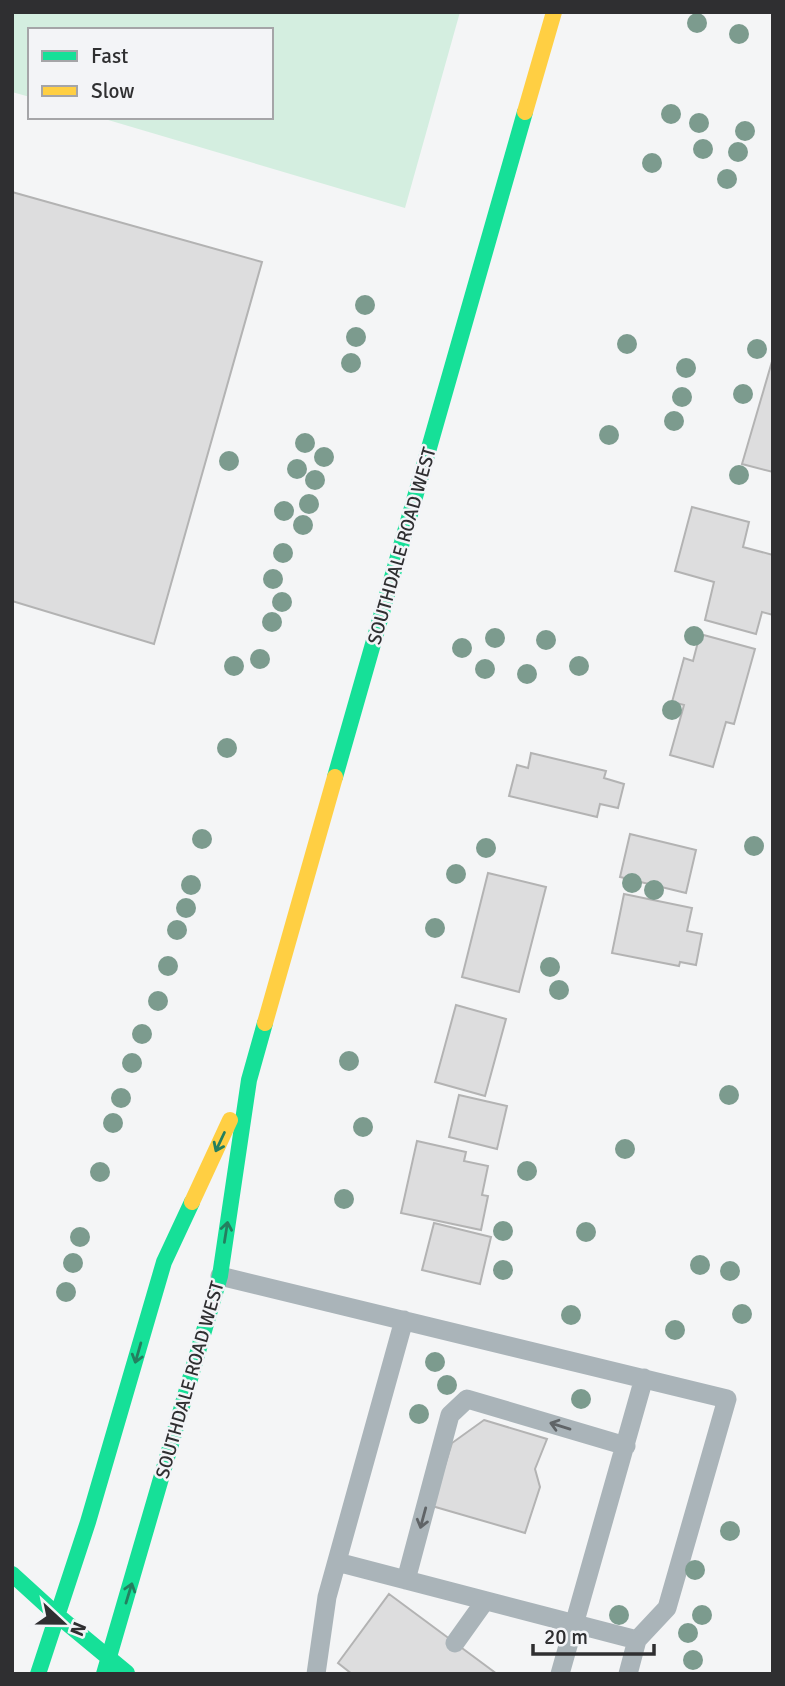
<svg xmlns="http://www.w3.org/2000/svg" width="785" height="1686" font-family="Signika,sans-serif">
<style>
.green{fill:#d4eee0}
.building{fill:#ddddde;stroke:#b3b3b3;stroke-width:2}
.lines{fill:none;stroke-linecap:round;stroke-linejoin:round}
.lane{stroke:#aab4b9;stroke-width:19}
.fast{stroke:#16e098;stroke-width:16}
.slow{stroke:#ffcf43;stroke-width:16}
.tree{fill:#7c9b8e}
.oneway{stroke:#247f5f}
.oneway2{stroke:#606467}
.labels{text-anchor:middle;dominant-baseline:central;stroke-width:5;stroke-linejoin:round;paint-order:stroke}
.street-label{font-size:19px;fill:#2f2f31;stroke:#f3f4f7}
</style>
<rect width="100%" height="100%" fill="#f4f5f6"/>
<path class="green" d="M12,12H460L405,208L98,117H271V30H30V97L12,92Z"/>
<path class="building" d="M12,192L262,262L154,644L12,601Z
M773,358V472L742,464Z
M692,507L749,522L743,547L773,555V615L762,612L756,634L705,620L714,582L675,571Z
M700,634L755,649L734,724L726,722L713,767L670,755L684,705L672,702L684,658L693,661Z
M531,753L606,771L604,778L624,784L618,808L600,804L597,817L509,796L517,765L528,768Z
M630,834L696,850L686,893L620,877Z
M488,873L546,887L519,992L462,977Z
M624,894L692,908L687,931L702,934L696,965L680,962L679,966L612,953Z
M456,1005L506,1019L485,1096L435,1082Z
M459,1095L507,1106L497,1149L449,1137Z
M417,1141L466,1152L464,1161L488,1166L482,1195L488,1196L481,1230L401,1213Z
M434,1223L491,1237L480,1284L422,1270Z
M484,1420L547,1439L535,1469L540,1487L525,1533L432,1506L452,1443Z
M389,1594L497,1674H352L338,1663Z"/>
<g class="lines">
<path class="lane" d="M220,1276L727,1399L667,1608L637,1640L628,1674
M337,1562L637,1640
M406,1580L450,1415L467,1399L626,1446
M455,1643L485,1601
M316,1674L327,1597L404,1320
M560,1674L644,1378"/>
<path class="fast" d="M335,777L525,112
M12,1574L57,1615L127,1673
M38,1674L88,1522L164,1262L192,1202
M104,1674L220,1276L249,1080L265,1023"/>
<path class="slow" d="M525,112L554,12
M265,1023L335,777
M192,1202L230,1120"/>
</g>
<g class="tree">
<circle cx="697" cy="23" r="10"/>
<circle cx="739" cy="34" r="10"/>
<circle cx="671" cy="114" r="10"/>
<circle cx="699" cy="123" r="10"/>
<circle cx="745" cy="131" r="10"/>
<circle cx="703" cy="149" r="10"/>
<circle cx="738" cy="152" r="10"/>
<circle cx="652" cy="163" r="10"/>
<circle cx="727" cy="179" r="10"/>
<circle cx="365" cy="305" r="10"/>
<circle cx="356" cy="337" r="10"/>
<circle cx="627" cy="344" r="10"/>
<circle cx="757" cy="349" r="10"/>
<circle cx="351" cy="363" r="10"/>
<circle cx="686" cy="368" r="10"/>
<circle cx="743" cy="394" r="10"/>
<circle cx="682" cy="397" r="10"/>
<circle cx="674" cy="421" r="10"/>
<circle cx="609" cy="435" r="10"/>
<circle cx="305" cy="443" r="10"/>
<circle cx="324" cy="457" r="10"/>
<circle cx="229" cy="461" r="10"/>
<circle cx="297" cy="469" r="10"/>
<circle cx="739" cy="475" r="10"/>
<circle cx="315" cy="480" r="10"/>
<circle cx="309" cy="504" r="10"/>
<circle cx="284" cy="511" r="10"/>
<circle cx="303" cy="525" r="10"/>
<circle cx="283" cy="553" r="10"/>
<circle cx="273" cy="579" r="10"/>
<circle cx="282" cy="602" r="10"/>
<circle cx="272" cy="622" r="10"/>
<circle cx="694" cy="636" r="10"/>
<circle cx="495" cy="638" r="10"/>
<circle cx="546" cy="640" r="10"/>
<circle cx="462" cy="648" r="10"/>
<circle cx="260" cy="659" r="10"/>
<circle cx="234" cy="666" r="10"/>
<circle cx="579" cy="666" r="10"/>
<circle cx="485" cy="669" r="10"/>
<circle cx="527" cy="674" r="10"/>
<circle cx="672" cy="710" r="10"/>
<circle cx="227" cy="748" r="10"/>
<circle cx="202" cy="839" r="10"/>
<circle cx="754" cy="846" r="10"/>
<circle cx="486" cy="848" r="10"/>
<circle cx="456" cy="874" r="10"/>
<circle cx="632" cy="883" r="10"/>
<circle cx="191" cy="885" r="10"/>
<circle cx="654" cy="890" r="10"/>
<circle cx="186" cy="908" r="10"/>
<circle cx="435" cy="928" r="10"/>
<circle cx="177" cy="930" r="10"/>
<circle cx="168" cy="966" r="10"/>
<circle cx="550" cy="967" r="10"/>
<circle cx="559" cy="990" r="10"/>
<circle cx="158" cy="1001" r="10"/>
<circle cx="142" cy="1034" r="10"/>
<circle cx="349" cy="1061" r="10"/>
<circle cx="132" cy="1063" r="10"/>
<circle cx="729" cy="1095" r="10"/>
<circle cx="121" cy="1098" r="10"/>
<circle cx="113" cy="1123" r="10"/>
<circle cx="363" cy="1127" r="10"/>
<circle cx="625" cy="1149" r="10"/>
<circle cx="527" cy="1171" r="10"/>
<circle cx="100" cy="1172" r="10"/>
<circle cx="344" cy="1199" r="10"/>
<circle cx="503" cy="1231" r="10"/>
<circle cx="586" cy="1232" r="10"/>
<circle cx="80" cy="1237" r="10"/>
<circle cx="73" cy="1263" r="10"/>
<circle cx="700" cy="1265" r="10"/>
<circle cx="503" cy="1270" r="10"/>
<circle cx="730" cy="1271" r="10"/>
<circle cx="66" cy="1292" r="10"/>
<circle cx="742" cy="1314" r="10"/>
<circle cx="571" cy="1315" r="10"/>
<circle cx="675" cy="1330" r="10"/>
<circle cx="435" cy="1362" r="10"/>
<circle cx="447" cy="1385" r="10"/>
<circle cx="581" cy="1399" r="10"/>
<circle cx="419" cy="1414" r="10"/>
<circle cx="730" cy="1531" r="10"/>
<circle cx="695" cy="1570" r="10"/>
<circle cx="619" cy="1615" r="10"/>
<circle cx="702" cy="1615" r="10"/>
<circle cx="688" cy="1633" r="10"/>
<circle cx="693" cy="1660" r="10"/>
</g>
<defs><path id="oneway-shaft" d="M-6 0H5M1.5-3L5.5 0L1.5 3" fill="none" stroke-width="1.6" stroke-linecap="round" stroke-linejoin="round" transform="scale(1.75)"/></defs>
<g class="oneway">
<use href="#oneway-shaft" transform="translate(220 1142) rotate(115)"/>
<use href="#oneway-shaft" transform="translate(226 1232) rotate(-81)"/>
<use href="#oneway-shaft" transform="translate(138 1353) rotate(106)"/>
<use href="#oneway-shaft" transform="translate(129 1593) rotate(-73)"/>
</g>
<g class="oneway2">
<use href="#oneway-shaft" transform="translate(560 1426) rotate(-163)"/>
<use href="#oneway-shaft" transform="translate(423 1518) rotate(105)"/>
</g>
<g class="labels">
<g class="street-label">
<text transform="translate(402 546) rotate(-74)">SOUTHDALE ROAD WEST</text>
<text transform="translate(190 1380) rotate(-74)">SOUTHDALE ROAD WEST</text>
</g>
</g>
<rect width="785" height="1686" fill="none" stroke="#2f2f31" stroke-width="28"/>
<rect x="28" y="28" width="245" height="91" fill="#f3f4f7" stroke="#a5a5a8" stroke-width="2"/>
<rect x="42" y="51" width="35" height="10" fill="#16e098" stroke="#a5a5a8" stroke-width="2"/>
<text x="91" y="63" font-size="21" fill="#2f2f31">Fast</text>
<rect x="42" y="86" width="35" height="10" fill="#ffcf43" stroke="#a5a5a8" stroke-width="2"/>
<text x="91" y="98" font-size="21" fill="#2f2f31">Slow</text>
<g transform="translate(63 1623) rotate(112)" stroke="#f3f4f7" stroke-width="5" paint-order="stroke">
<path d="M0-5L12 26L0 18L-12 26Z" fill="#2f2f31"/>
<text y="-10" font-size="19" font-weight="bold" text-anchor="middle" fill="#2f2f31">N</text>
</g>
<path d="M533 1644v10h121v-10" fill="none" stroke="#2f2f31" stroke-width="3.5"/>
<text x="544" y="1644" font-size="21" fill="#2f2f31" stroke="#f3f4f7" stroke-width="5" paint-order="stroke">20 m</text>
</svg>
